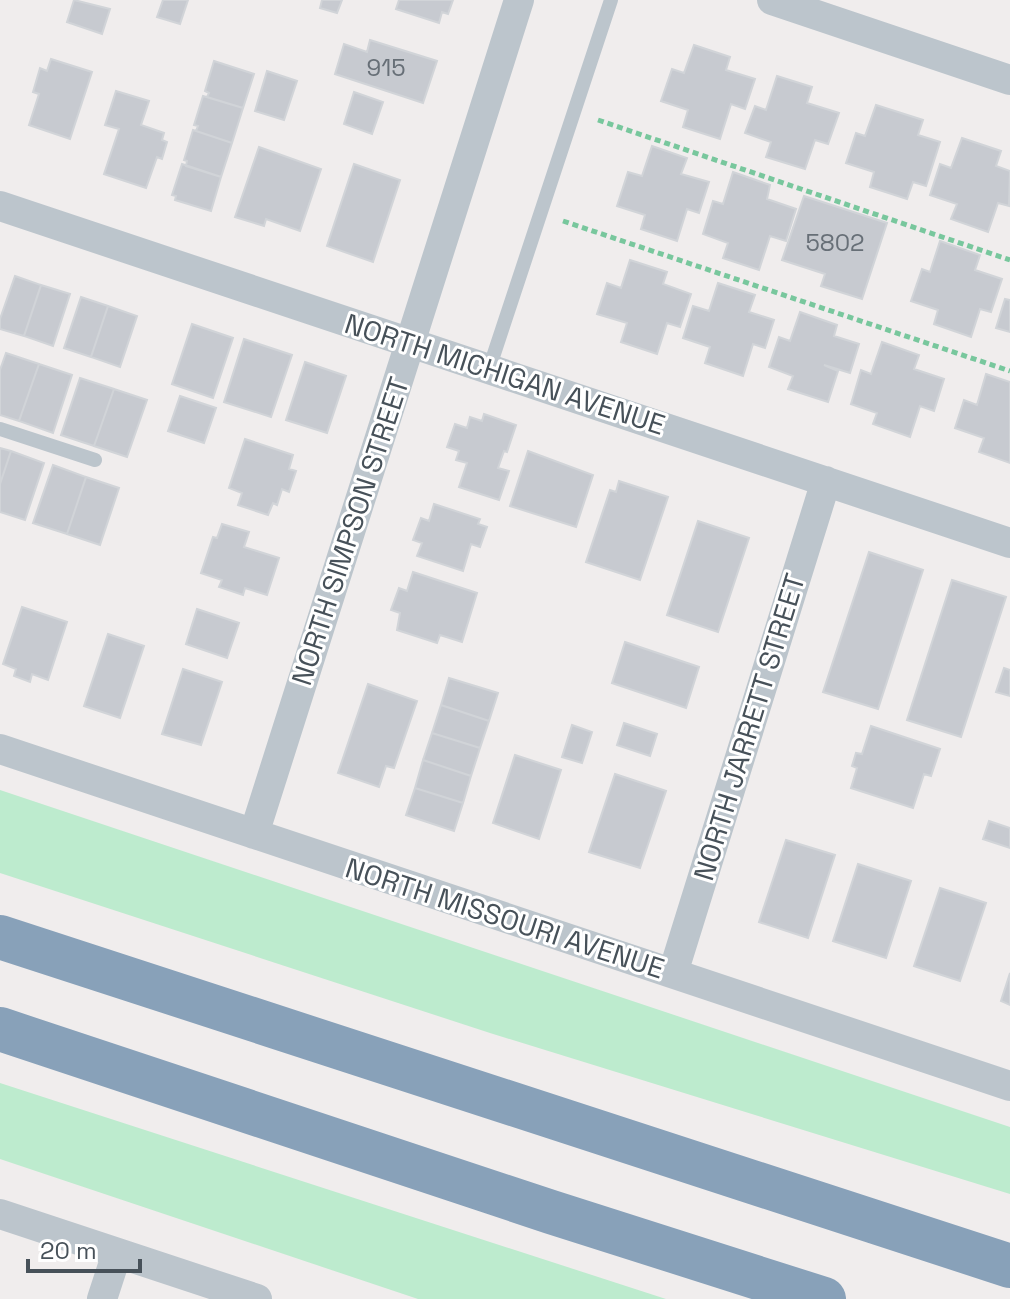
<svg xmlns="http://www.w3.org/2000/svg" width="1010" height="1299" font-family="'Space Grotesk',sans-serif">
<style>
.green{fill:#bdebce}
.building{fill:#c7cad0;stroke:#d1d4d8;stroke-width:2}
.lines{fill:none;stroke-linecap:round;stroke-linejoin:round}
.path{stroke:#78c79d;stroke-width:5;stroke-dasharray:6 4;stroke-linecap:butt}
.lane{stroke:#bcc5cc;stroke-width:14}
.street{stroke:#bcc5cc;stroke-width:30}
.highway{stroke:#88a1b9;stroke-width:44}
.labels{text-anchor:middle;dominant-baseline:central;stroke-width:6;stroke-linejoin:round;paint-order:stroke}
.number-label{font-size:24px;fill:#676f77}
.street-label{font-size:28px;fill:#475159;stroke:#fff}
</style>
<rect width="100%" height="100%" fill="#f0eded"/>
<path class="green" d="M0,790L1010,1127V1194L490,1033L0,873Z
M0,1083L666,1299H418L0,1159Z"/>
<path class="building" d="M74,0L110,9L102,34L67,22Z
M163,0H188L180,24L157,17Z
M322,0H342L337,13L320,8Z
M399,0H453L448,14L442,12L439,23L396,9Z
M370,40L437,61L423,103L335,74L344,44L367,52Z
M694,45L730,57L726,70L755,79L745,109L731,104L720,139L683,127L688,110L661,101L672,69L684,73Z
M51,59L92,72L70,139L29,125L39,94L33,92L40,68L47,71Z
M214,61L254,74L243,108L207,97L209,93L205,91Z
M267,71L297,81L284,120L255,111Z
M777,76L812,87L807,103L839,113L828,144L815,140L805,169L766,157L771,142L745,133L755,106L766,110Z
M116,91L149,101L141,125L164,133L162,140L167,142L162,159L157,157L146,188L104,174L119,129L105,125Z
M354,92L383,102L372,134L344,124Z
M203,96L243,108L232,143L196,131L198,126L194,125Z
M876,105L923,120L918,135L940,142L926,186L913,182L907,199L870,187L874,172L846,163L856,133L865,136Z
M193,130L232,143L221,177L186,166L187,161L184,160Z
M962,138L1001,151L996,166L1010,171L1009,206L998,203L988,232L951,219L957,204L930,195L940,164L951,168Z
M652,146L687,158L681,174L709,182L699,213L687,209L677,241L641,229L645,215L617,206L628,172L642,176Z
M259,147L321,169L300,231L266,219L264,226L235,217Z
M182,164L221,177L211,211L175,200L176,196L172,195Z
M354,164L400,180L373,262L327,246Z
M733,172L770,185L767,199L796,209L786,241L770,236L759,270L723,258L728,243L703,234L713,201L723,204Z
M804,196L887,223L862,299L821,286L825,274L782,260Z
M940,241L980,255L975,270L1002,279L991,312L980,309L971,337L934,324L938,310L911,301L922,269L930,272Z
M630,260L667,272L663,284L691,294L680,327L667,323L657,354L621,342L627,323L597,314L607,283L621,288Z
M15,276L41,285L24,336L0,329V319Z
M718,283L755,295L749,312L774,320L765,348L753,344L743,376L705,363L710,347L683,338L693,306L709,311Z
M41,285L70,294L53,346L24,336Z
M81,297L108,306L91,357L64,348Z
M1005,299L1010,300V332L996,328Z
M108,306L137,316L120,367L91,357Z
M800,312L837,325L834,336L859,344L850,373L824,365L838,371L828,402L788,389L793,376L769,367L779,337L790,341Z
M192,324L233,338L213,398L172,384Z
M244,339L292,355L271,417L224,402Z
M882,342L919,355L914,369L944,379L934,411L920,406L910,437L873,424L877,413L851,404L861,370L871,374Z
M6,353L39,364L19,421L0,415V370Z
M305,362L346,376L327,433L286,420Z
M39,364L72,375L53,433L19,421Z
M986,374L1010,382V463L979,452L984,438L955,428L964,400L977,405Z
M80,378L114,389L94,446L61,435Z
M114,389L147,400L127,457L94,446Z
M180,396L216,408L204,443L168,431Z
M484,414L516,425L507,452L504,451L498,468L509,471L499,500L459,487L467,463L456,460L459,451L447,447L455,424L467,428L470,417L482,421Z
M245,439L293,455L289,469L296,471L289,492L282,489L277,505L273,503L268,515L238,505L242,493L229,488Z
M0,448L11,451L0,484Z
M11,451L44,463L25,520L0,512V484Z
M528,451L593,475L576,527L510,506Z
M53,465L86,477L67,534L33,523Z
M86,477L119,488L100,545L67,534Z
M619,481L668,497L640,580L586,562L610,490L616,492Z
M434,504L480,519L478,524L487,527L480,547L471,544L463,571L417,556L422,543L413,540L421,518L429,521Z
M698,521L749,538L718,632L667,615Z
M222,524L249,532L244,547L279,558L267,595L245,588L243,595L219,587L222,580L201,573L213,537L217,538Z
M869,552L923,570L878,709L823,692Z
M413,572L477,593L462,642L440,635L437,643L397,630L400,613L391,610L399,588L407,591Z
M952,580L1006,597L961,737L907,720Z
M22,607L67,622L48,680L32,674L30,682L14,676L16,669L3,664Z
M197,609L239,623L227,658L186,644Z
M108,634L144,646L120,718L84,706Z
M625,642L699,667L686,708L612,683Z
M1004,668L1010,670V696L996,692Z
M183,669L222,682L201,745L162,734Z
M449,678L498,693L489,721L441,705Z
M368,684L417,701L394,768L386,766L379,787L338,773Z
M441,705L489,721L480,748L432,733Z
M624,723L657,734L650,756L617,745Z
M572,725L592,732L582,763L562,757Z
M871,726L940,749L931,776L924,774L913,808L851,788L857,768L852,766L856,753L862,754Z
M432,733L480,748L471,776L423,760Z
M515,755L561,770L539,839L493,823Z
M423,760L471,776L463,803L415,788Z
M615,774L666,791L640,868L589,852Z
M415,788L463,803L454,831L406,815Z
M989,821L1010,828V848L983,839Z
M786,840L835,855L808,938L759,922Z
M858,864L911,881L886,958L833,941Z
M940,888L986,903L960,981L914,966Z
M1010,973V1005L1001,1001Z"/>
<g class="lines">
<path class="path" d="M598,120L1010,260
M563,221L1010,371"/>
<path class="lane" d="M489,369L611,0
M0,429L95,460"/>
<path class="street" d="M772,0L1010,80
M0,206L1010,543
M0,749L1010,1086
M254,834L519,0
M673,973L826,481
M0,1214L257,1299
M102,1299L117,1253"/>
<path class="highway" d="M0,937L1010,1266
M0,1029L551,1212L824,1299"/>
</g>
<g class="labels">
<g class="number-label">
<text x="386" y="67">915</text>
<text x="835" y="242">5802</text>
</g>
<g class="street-label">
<text transform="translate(505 374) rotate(18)">NORTH MICHIGAN AVENUE</text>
<text transform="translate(350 531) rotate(-72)">NORTH SIMPSON STREET</text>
<text transform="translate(749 727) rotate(-73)">NORTH JARRETT STREET</text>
<text transform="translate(505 918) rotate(18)">NORTH MISSOURI AVENUE</text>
</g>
</g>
<path d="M28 1259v12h112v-12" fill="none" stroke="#475159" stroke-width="4"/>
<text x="40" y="1259" font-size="24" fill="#475159" stroke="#ffffff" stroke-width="6" paint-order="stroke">20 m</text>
</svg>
